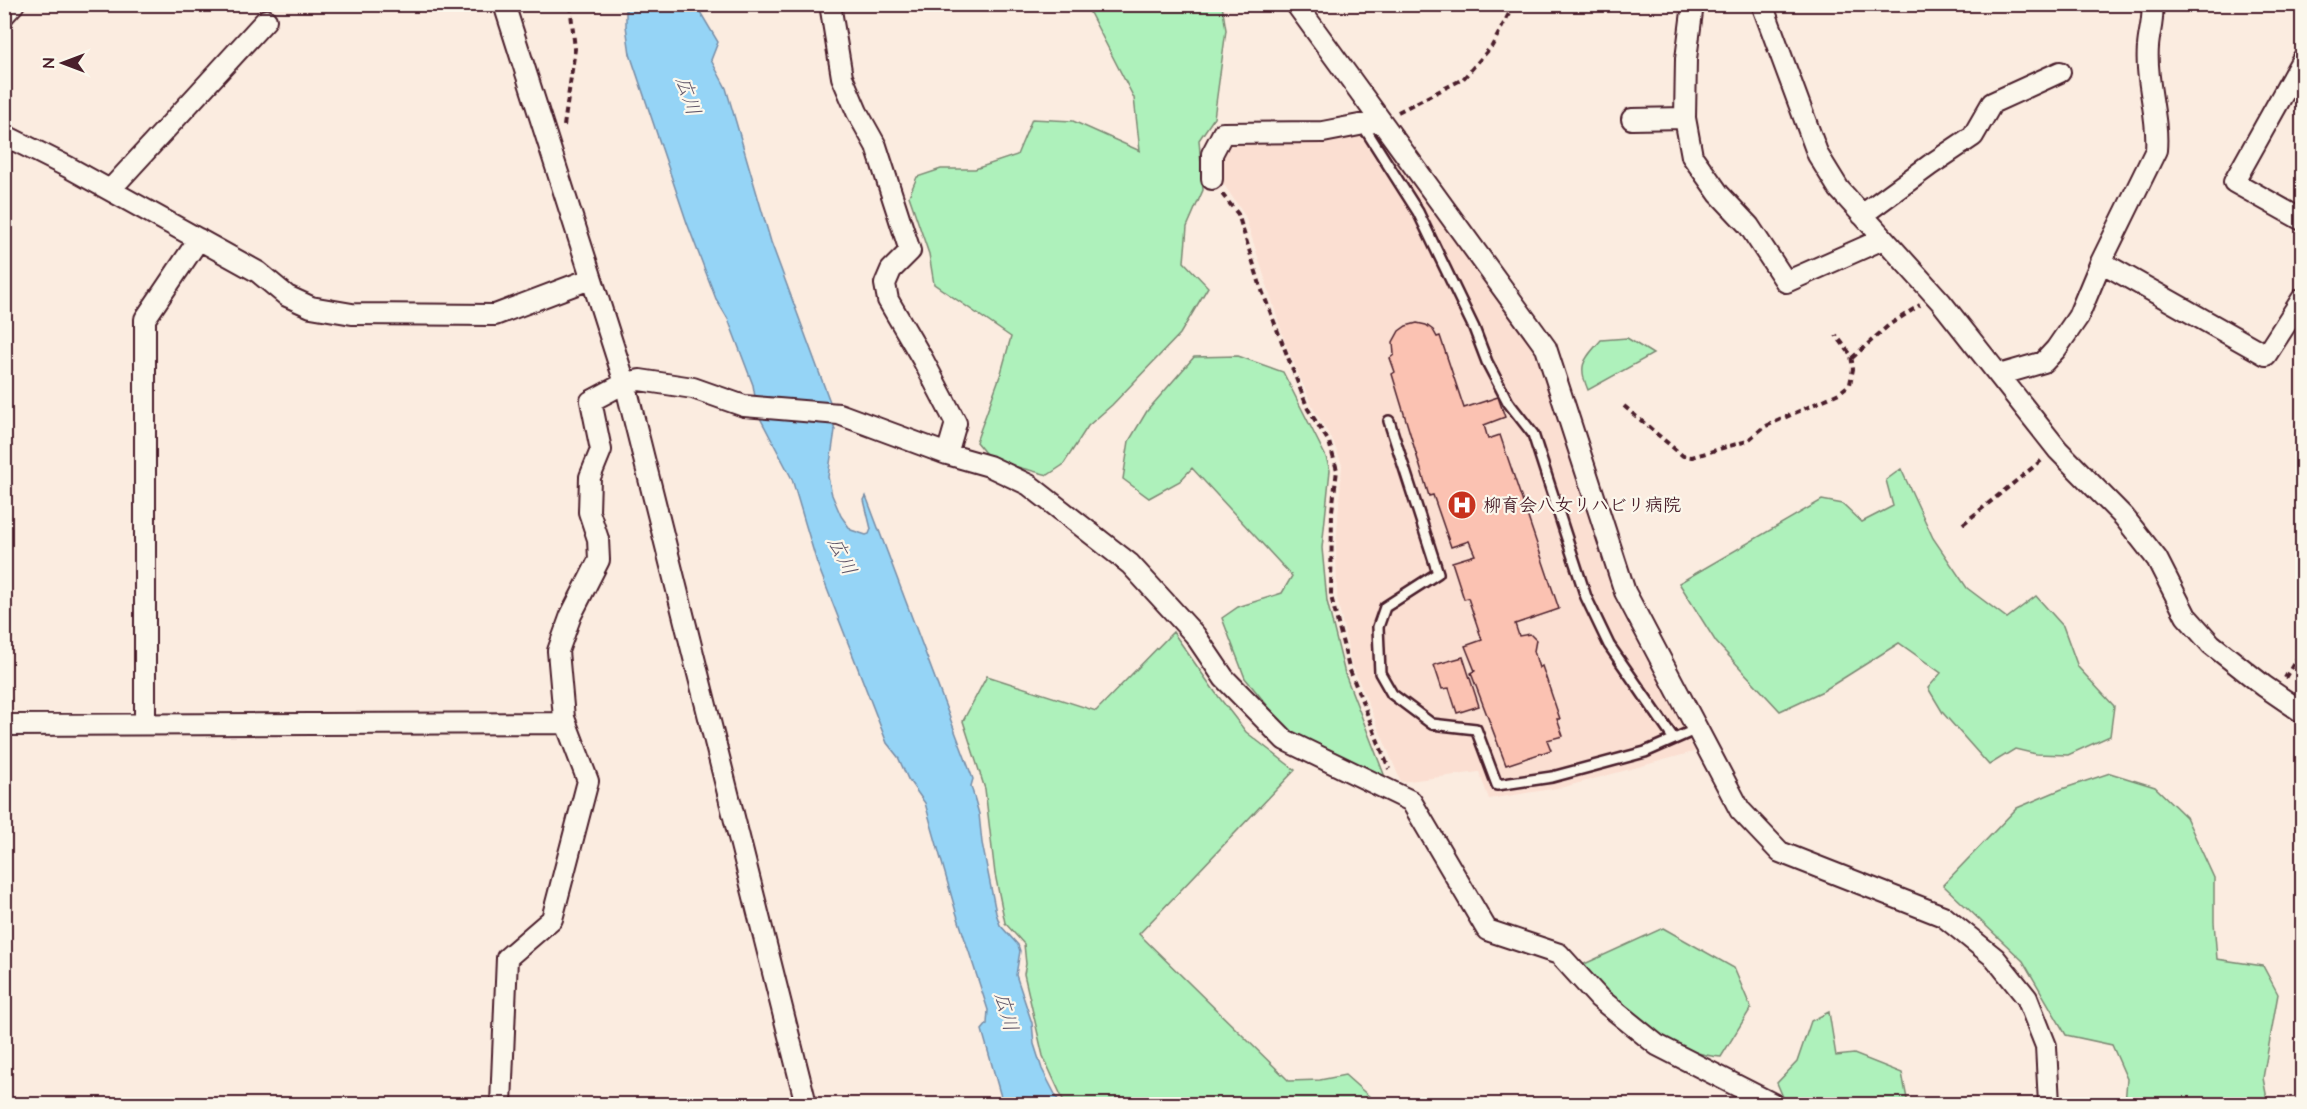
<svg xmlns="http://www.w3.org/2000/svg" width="2307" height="1109" font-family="'Architects Daughter','Klee One',sans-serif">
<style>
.built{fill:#fbdfd2}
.green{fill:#aef1bb;stroke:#7c8873;stroke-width:1.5}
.water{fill:#95d4f6;stroke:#778ca5;stroke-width:1.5}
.building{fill:#fbc2b2;stroke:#4a1f2b;stroke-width:1.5}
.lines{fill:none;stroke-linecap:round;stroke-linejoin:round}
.lane-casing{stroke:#4a1f2b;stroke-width:14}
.street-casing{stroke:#4a1f2b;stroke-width:24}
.path{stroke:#4a1f2b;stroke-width:4;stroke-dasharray:6 4.5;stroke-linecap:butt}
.lane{stroke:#fbf7ec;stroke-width:9}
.street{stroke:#fbf7ec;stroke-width:20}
.labels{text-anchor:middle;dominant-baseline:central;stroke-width:4.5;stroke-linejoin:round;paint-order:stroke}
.poi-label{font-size:18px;font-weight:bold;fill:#4a1f2b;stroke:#fbf7ec;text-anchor:start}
.water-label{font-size:20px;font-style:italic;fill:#605568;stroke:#fbf7ec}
</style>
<rect width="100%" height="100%" fill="#fbece0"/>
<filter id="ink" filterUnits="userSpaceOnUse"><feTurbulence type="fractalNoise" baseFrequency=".0167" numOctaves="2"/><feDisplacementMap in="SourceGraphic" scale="12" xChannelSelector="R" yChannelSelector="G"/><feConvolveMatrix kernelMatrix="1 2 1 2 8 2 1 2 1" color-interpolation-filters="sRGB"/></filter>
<g filter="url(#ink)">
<path class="built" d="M1376,134L1529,339L1549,388L1551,401L1616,602L1697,751L1564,787L1489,799L1479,772L1401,782L1351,662L1337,598L1336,545L1342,465L1333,441L1313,408L1285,342L1245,216L1217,174L1221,145L1230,139L1318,141Z"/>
<path class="green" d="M1086,5H1222L1226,30L1214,118L1199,140L1203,190L1187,227L1184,262L1208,287L1180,334L1112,405L1088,426L1063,465L1048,475L991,460L976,442L1001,373L1011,337L934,284L929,254L909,196L917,177L941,169H975L1017,155L1032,119L1073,121L1140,151L1134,98Z
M1627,338L1653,354L1588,390C1577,364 1584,360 1601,340Z
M1238,356L1283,372L1326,457L1330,470L1322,548L1327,601L1345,674L1387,782L1343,762L1288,731L1245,678L1222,618L1238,607L1282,593L1292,576L1192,468L1180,481L1149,498L1123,479L1129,441L1147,411L1194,357Z
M1901,469L1933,538L1967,588L2007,618L2036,596L2063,626L2078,667L2114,706L2110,736L2068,755L2036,754L2015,749L1989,765L1943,713L1928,688L1941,673L1899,643L1823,691L1780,711L1716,642L1679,583L1822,500L1843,504L1862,522L1893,506L1886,480Z
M1173,632L1215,692L1246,732L1295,770L1139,934L1289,1081L1320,1080L1345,1075L1371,1098L1365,1104H1065L1043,1056L1024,974L1026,964L1024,944L1005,923L995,874L985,789L963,721L987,676L1096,711Z
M2110,773L2155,787L2186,817L2214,878V922L2217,959L2263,966L2278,994L2263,1078L2268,1104H2125L2127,1079L2112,1045L2066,1035L2023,961L1943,885L2017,808L2062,789Z
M1663,928L1734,968L1751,1008L1721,1057C1665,1054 1619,1001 1580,966Z
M1829,1012L1836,1056L1854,1054L1902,1073L1908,1104H1786L1777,1083L1797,1062L1811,1021Z"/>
<path class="water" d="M626,5H696L718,42L711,60L726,88L771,242L830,402L831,420L835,430L828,477L832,495L841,516L851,530L866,535L869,534L871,529L864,500L866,496L973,779L971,786L979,814L982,843L996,913L1000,925L1018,945L1020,951L1016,975L1032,1023L1034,1044L1042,1069L1060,1104H1003L982,1030L987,1024L988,1010L956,912L925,803L908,779L898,757L887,743L817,563L792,479L758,414L753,385L728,319L716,299L687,223L630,54L626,26Z"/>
<path class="building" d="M1417,323L1426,325L1433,330L1437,337L1440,336L1464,408L1498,397L1505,417L1484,425L1488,439L1500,435L1559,609L1515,624L1519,636L1530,634L1536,640L1534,651L1539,668L1542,666L1560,719H1557L1563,736L1547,740L1551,750L1506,765L1471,673L1475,671L1465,646L1482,640L1468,598L1464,599L1452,562L1475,555L1469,541L1451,547L1433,495L1429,496L1392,374L1395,372L1390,358L1394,355L1393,342L1399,331L1406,326Z
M1463,657L1479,706L1457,713L1449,688L1442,689L1434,665Z"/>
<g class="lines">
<g class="lane-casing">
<path id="lane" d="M1362,124L1418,212L1474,328L1487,362L1508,402L1533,434L1586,597L1609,645L1674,739
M1389,421L1438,573L1385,607L1378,627L1380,673L1392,694L1432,724L1476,729L1497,785L1552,777L1645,752L1697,729"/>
</g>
<g class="street-casing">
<path id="street" d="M504,4L625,383L806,1104
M830,4L842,77L857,112L876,146L910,251L891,270L885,284L888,300L923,360L956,423L947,454
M1296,4L1546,348L1625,592L1740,810L1780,852L1943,916L1995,958L2027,998L2046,1046L2049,1104
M1693,4L1686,59L1685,118L1692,156L1719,194L1749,226L1786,282L1883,239
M1762,4L1818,155L1839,189L1941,302L2058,450L2124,517L2157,559L2186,616L2211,644L2264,686L2302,712
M4,15L14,4
M2302,60L2234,182L2302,220
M1632,119L1685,118
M4,135L68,167L258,272L287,296L311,307L352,314L495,315L590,279
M1212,179V154L1223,133L1323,132L1380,121
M110,190L266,20
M1862,215L1930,165L1973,136L1992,103L2060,72
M2101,262L2266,355L2302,299
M1999,375L2044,362L2056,349L2078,317L2101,262L2156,150C2159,116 2145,82 2148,47C2149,31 2154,21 2152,4
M145,724V319L199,239
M4,725L566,723
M501,1104L507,958L552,919L588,781L564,718L558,651L571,615L599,560L598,539L589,512L590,477L601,450L591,401L625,383L640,380L693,388L744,406L839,414L947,454L989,466L1029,485L1130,564L1195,635L1224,678L1285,740L1411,801L1487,930L1559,954L1599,998L1657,1045L1773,1104"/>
</g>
<path class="path" d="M1398,112L1463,79L1492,46L1514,4
M564,126L575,49L570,4
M1222,194L1238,214L1261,288L1308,409L1329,442L1337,470L1332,511L1331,596L1349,668L1389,769
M1852,358L1889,325L1920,305
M1624,406L1683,456L1692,457L1747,441L1764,427L1839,393L1850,384L1853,369L1851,355L1836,335
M1963,524L2042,460
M2285,678L2302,650"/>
<use href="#lane" class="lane"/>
<use href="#street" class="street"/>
</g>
</g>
<defs>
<g id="hospital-disc" transform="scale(1.5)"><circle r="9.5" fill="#c8321e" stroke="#fbf7ec"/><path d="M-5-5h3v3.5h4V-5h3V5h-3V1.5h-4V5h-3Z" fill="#fff"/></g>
</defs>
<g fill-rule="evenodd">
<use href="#hospital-disc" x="1462" y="505"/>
</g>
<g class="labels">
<g class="poi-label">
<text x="1483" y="505">柳育会八女リハビリ病院</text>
</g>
<g class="water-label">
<text transform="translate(688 96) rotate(72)">広川</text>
<text transform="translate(842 556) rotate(64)">広川</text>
<text transform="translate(1006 1012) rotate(75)">広川</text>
</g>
</g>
<rect width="2307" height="1109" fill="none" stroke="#fbf7ec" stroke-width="24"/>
<rect x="12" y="12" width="2283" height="1085" fill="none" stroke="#4a1f2b" stroke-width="2" filter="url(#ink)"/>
<g transform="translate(63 63) rotate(270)" stroke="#fbf7ec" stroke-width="4.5" paint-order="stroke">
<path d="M0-4.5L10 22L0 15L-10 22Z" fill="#4a1f2b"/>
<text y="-9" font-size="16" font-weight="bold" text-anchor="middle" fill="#4a1f2b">N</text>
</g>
</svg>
